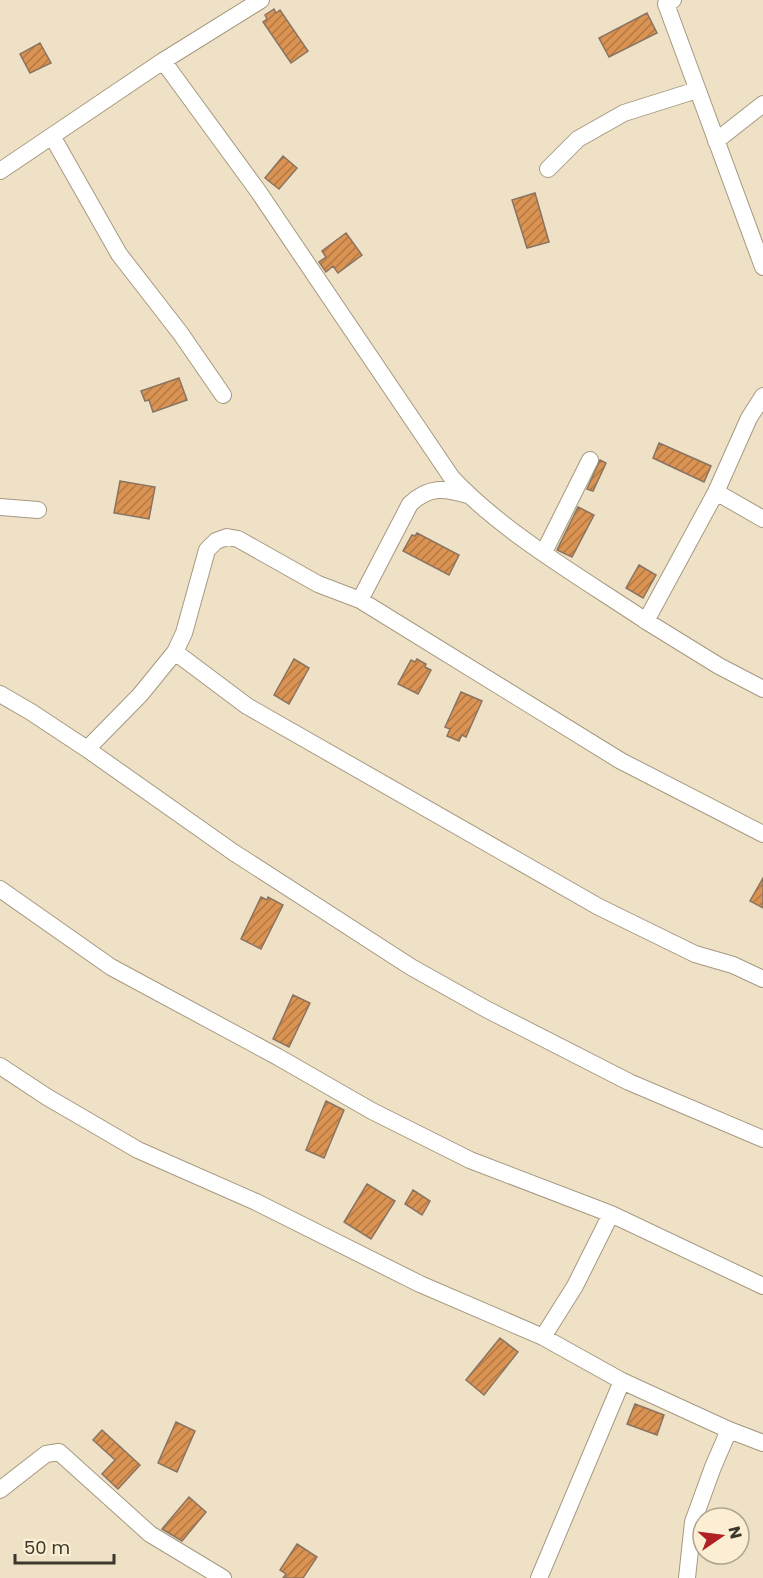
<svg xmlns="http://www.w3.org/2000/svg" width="763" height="1578" font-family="Poppins,sans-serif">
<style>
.building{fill:url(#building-hatch);stroke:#8a7461;stroke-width:1.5}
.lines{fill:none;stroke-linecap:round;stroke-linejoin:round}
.minor-casing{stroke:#a69980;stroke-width:18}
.minor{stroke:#fff;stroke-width:16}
</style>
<defs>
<pattern id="building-hatch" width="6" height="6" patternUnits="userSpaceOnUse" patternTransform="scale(1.5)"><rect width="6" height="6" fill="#da9352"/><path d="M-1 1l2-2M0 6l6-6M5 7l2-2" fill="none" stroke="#b27944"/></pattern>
</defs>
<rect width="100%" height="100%" fill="#eee1c6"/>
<path class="building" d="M274,9L276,13L280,10L308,51L291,63L263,22L267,19L265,15Z
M647,13L657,33L609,57L599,38Z
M40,43L51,63L30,73L20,54Z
M283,156L297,168L279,189L265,178Z
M535,193L549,242L527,248L512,200Z
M346,233L362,255L338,273L333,266L326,272L319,262L326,257L322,251Z
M179,378L187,400L153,412L149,400L145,401L141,391Z
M659,443L711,466L704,482L653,458Z
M600,460L606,463L593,491L587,489Z
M120,481L155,487L149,519L114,513Z
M578,507L594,515L572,557L557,550Z
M417,533L459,555L449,575L403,551L412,535L415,536Z
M639,565L656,575L643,598L626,588Z
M294,659L309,668L289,704L274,695Z
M417,659L426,664L425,667L431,670L418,694L398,684L411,660L415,662Z
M461,692L482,701L466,737L462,735L459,741L447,736L450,729L445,727Z
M763,878V908L750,901Z
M261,897L267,900L268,897L283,905L261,949L241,939Z
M293,995L310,1003L289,1047L273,1039Z
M326,1101L344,1110L324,1158L306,1150Z
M367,1184L395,1201L371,1239L344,1222Z
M413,1190L430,1201L422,1215L405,1204Z
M500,1338L518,1352L484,1395L466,1380Z
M635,1404L664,1415L657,1435L627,1424Z
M176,1422L195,1431L177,1472L158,1463Z
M102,1430L140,1465L118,1489L102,1474L115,1460L93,1440Z
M189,1497L206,1512L182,1541L162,1529Z
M297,1544L317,1557L303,1578H283L286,1574L280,1570Z"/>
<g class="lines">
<g class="minor-casing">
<path id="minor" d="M673,0L666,4L763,267
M163,61L258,191L452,478C505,534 582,578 646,621
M52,136L119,254L181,334L223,395
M716,141L763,104
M548,169L578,139L624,113L697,90
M0,171L163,61L261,0
M763,396L749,418L716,492L646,621L719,666L763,689
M716,492L763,519
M468,495C444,488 429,486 410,504L360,600L621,761L763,834
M0,507L38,510
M544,552L590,460
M175,652L247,706L599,907L695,954L733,965L763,979
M0,694L31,712L87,749L233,852L411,967L486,1009L629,1082L763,1139
M87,749L140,695L175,652L184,633L207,550L216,541L227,537L238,539L318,584L360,600
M0,889L111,967L278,1057L372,1111L470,1160L611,1214L763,1286
M0,1066L47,1097L138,1150L256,1202L420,1284L543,1337L622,1381L729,1430L763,1443
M543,1337L575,1286L611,1214
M0,1490L46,1454L59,1452L150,1534L223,1578
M539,1578L622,1381
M687,1578L693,1522L713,1467L729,1430"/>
</g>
<use href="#minor" class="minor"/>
</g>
<g transform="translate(721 1536) rotate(76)"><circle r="28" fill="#fbeed3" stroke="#afa590" stroke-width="1.5"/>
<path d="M0-4.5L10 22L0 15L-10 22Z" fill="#b12022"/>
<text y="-9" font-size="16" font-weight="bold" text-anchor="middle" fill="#3c372c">N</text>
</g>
<path d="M15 1554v9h99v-9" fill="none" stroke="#3c372c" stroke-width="3"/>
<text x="24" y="1554" font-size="18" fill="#3c372c" stroke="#fbeed3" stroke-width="4.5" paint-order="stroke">50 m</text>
</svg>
